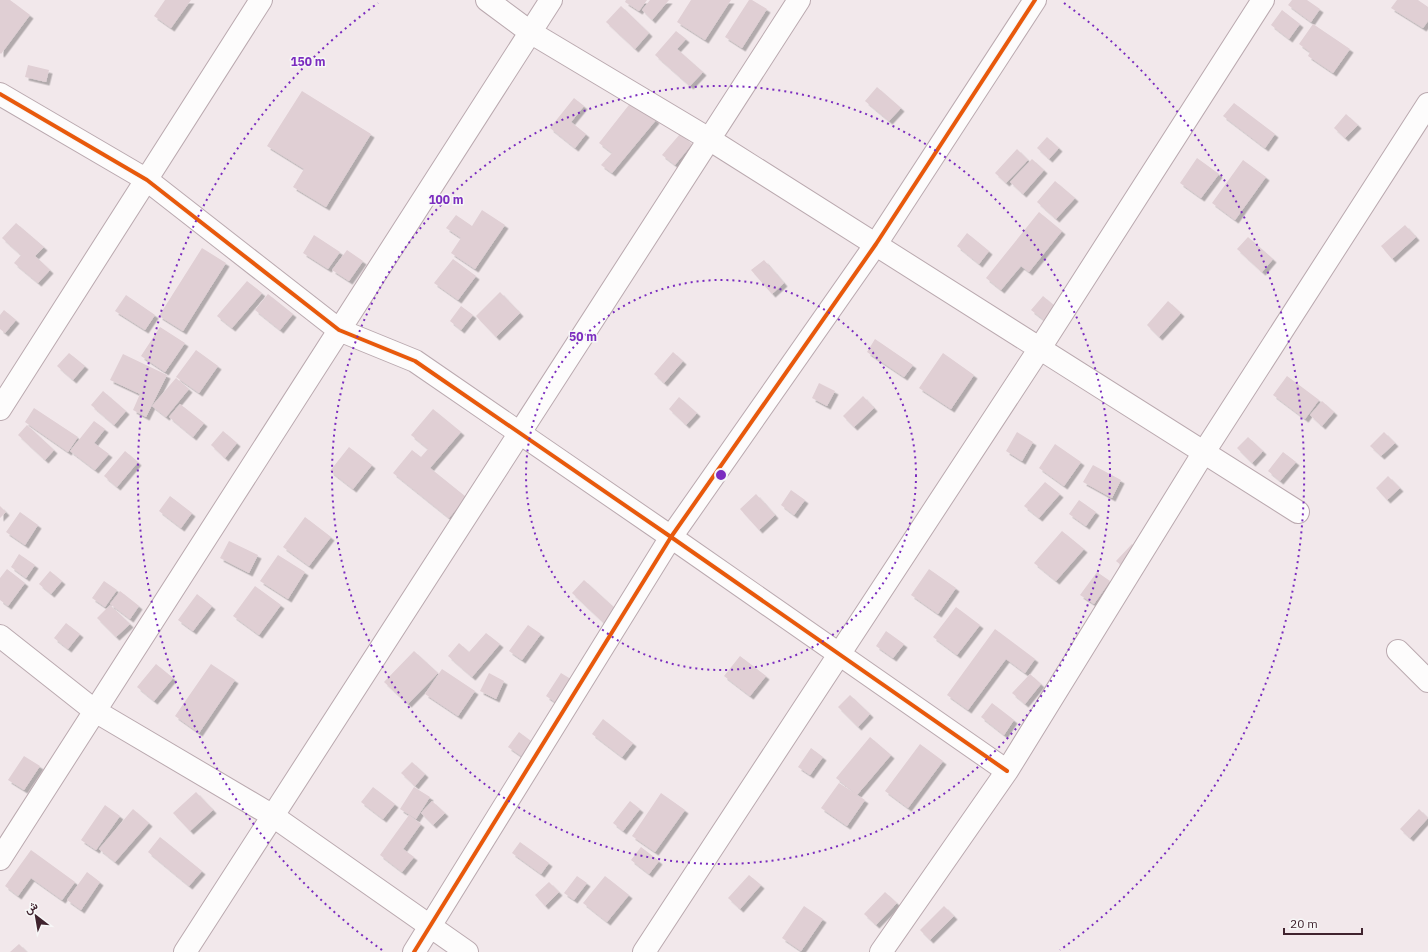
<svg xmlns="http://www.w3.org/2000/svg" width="1428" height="952" font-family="'IBM Plex Sans',Vazirmatn,sans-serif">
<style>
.building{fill:#e0cfd4;filter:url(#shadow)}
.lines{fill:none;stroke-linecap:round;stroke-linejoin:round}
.minor-casing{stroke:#baa9af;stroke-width:24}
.minor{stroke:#fdfcfc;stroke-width:22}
.cycleway-casing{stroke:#f7f7f7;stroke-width:6}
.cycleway{stroke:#e8590c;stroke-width:4}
.ring{fill:none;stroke:#7b2cbf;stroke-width:2;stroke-dasharray:2 4}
.centre{fill:#7b2cbf;stroke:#f7f7f7;stroke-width:2}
.ring-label{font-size:12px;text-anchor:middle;font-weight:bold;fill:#7b2cbf;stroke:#f7f7f7;stroke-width:3;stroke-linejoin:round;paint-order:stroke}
</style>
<defs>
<filter id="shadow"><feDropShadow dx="3.5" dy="3.5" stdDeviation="0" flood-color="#0004"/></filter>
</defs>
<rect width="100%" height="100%" fill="#f2e8eb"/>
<path class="building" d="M0,0H10L30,15L1,54L0,53Z
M165,0H191L171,28L154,16Z
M626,0H647L639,11L625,2Z
M650,0H669L652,20L642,10Z
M691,0H731L705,40L677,22Z
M749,0H752L767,9L742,48L725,37Z
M1292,0H1307L1320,9L1311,22L1288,5Z
M1397,0H1418L1428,7V21L1423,28L1391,8Z
M621,6L649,33L635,49L606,22Z
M1282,10L1300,24L1289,39L1271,25Z
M1313,24L1350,49L1333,73L1308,56L1310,52L1299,44Z
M676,31L686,39L677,49L703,72L690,86L655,55Z
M28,65L49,70L46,82L25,77Z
M877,87L901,108L889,121L865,101Z
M302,91L371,134L326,207L293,187L304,169L267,146Z
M574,98L584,106L571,122L586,134L575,148L550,128Z
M632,101L656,120L612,173L601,165L612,153L599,143Z
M1234,103L1275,134L1265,148L1223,116Z
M1346,114L1358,125L1345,138L1334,128Z
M680,134L692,144L675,165L662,155Z
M1047,137L1059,148L1049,159L1037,148Z
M1017,149L1028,160L1006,183L995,173Z
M1197,158L1219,174L1201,198L1180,183Z
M1032,159L1044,170L1023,194L1010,182Z
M1243,160L1266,177L1235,220L1212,203Z
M1055,181L1075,198L1056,219L1037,202Z
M482,210L505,225L475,269L451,253L461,238L446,228L456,215L472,226Z
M1039,212L1062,231L1029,272L1021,266L1001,290L986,278Z
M16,223L44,247L35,256L50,270L38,283L14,263L21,255L2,238Z
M1405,225L1416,237L1392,259L1381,246Z
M967,233L989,251L979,264L957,246Z
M314,235L340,252L328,269L303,253Z
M1248,237L1273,259L1262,272L1237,249Z
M202,248L226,263L183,331L159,316Z
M347,250L363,261L349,281L332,270Z
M453,259L476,276L458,300L434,283Z
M764,260L784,283L772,294L751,270Z
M247,281L262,293L232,328L217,316Z
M500,292L520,313L496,337L476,316Z
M268,294L293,314L280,330L255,310Z
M126,295L155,315L145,330L115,311Z
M1043,296L1056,307L1044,320L1031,310Z
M1168,301L1181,313L1159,337L1147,325Z
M461,306L473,315L461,330L450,321Z
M4,310L16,320L5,333L0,329V315Z
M160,327L185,343L165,372L141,356Z
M875,339L913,365L904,377L867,352Z
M196,350L218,366L199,393L176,377Z
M673,352L683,361L664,383L654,374Z
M69,353L85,366L73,380L57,366Z
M943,353L974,375L951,409L919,388Z
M123,354L167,375L146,417L133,410L140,394L110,380Z
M1287,376L1319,400L1305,419L1273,395Z
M176,378L189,389L166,417L152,406Z
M819,383L835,391L827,406L812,398Z
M103,391L126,411L114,425L91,405Z
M863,396L874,408L854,427L843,416Z
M679,397L697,413L686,425L669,409Z
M1322,401L1334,412L1322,426L1310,415Z
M180,404L204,423L193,437L169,417Z
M34,408L78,437L68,452L25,422Z
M433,409L461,432L430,468L466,497L449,518L393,473L412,450L421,457L428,449L411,435Z
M94,421L105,429L94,443L109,454L95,470L70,451Z
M27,425L54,450L45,460L18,435Z
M223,431L237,443L225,458L211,445Z
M1017,432L1033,442L1022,461L1006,451Z
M1384,432L1395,443L1381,456L1370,446Z
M1248,437L1263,451L1252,463L1237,448Z
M1055,444L1081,462L1064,486L1039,468Z
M349,447L372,465L353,489L330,471Z
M125,451L138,462L117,487L104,476Z
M1283,452L1296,462L1280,481L1268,471Z
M1093,465L1121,480L1112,498L1083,482Z
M1388,476L1400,488L1387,500L1376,488Z
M1045,482L1060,494L1039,518L1024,506Z
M791,490L805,500L794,515L781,505Z
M756,494L775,515L759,530L740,509Z
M170,496L192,513L181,528L159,511Z
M1079,500L1096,512L1086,526L1069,514Z
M0,506L6,512L0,518Z
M20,512L38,525L25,545L6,532Z
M305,517L331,537L309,566L283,547Z
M1062,531L1084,549L1056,581L1034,563Z
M229,541L258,555L249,573L220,558Z
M1132,544L1142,553L1127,570L1116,561Z
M19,554L35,565L26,578L11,567Z
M278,555L305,572L288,599L260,581Z
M7,569L25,583L8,606L0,600V578Z
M929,569L956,588L938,614L911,595Z
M50,571L62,581L51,594L39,584Z
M1097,572L1110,581L1094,604L1080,595Z
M584,580L618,611L605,624L572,593Z
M104,581L117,590L105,607L92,598Z
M255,586L281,605L259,635L233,616Z
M120,591L139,606L130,619L110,604Z
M197,594L212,606L193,631L178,620Z
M110,605L130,624L116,637L97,618Z
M956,607L980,625L957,655L933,637Z
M66,623L80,634L68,649L54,638Z
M528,625L541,634L522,660L509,651Z
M995,629L1035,659L1025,673L1006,659L968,710L947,695Z
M886,631L904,644L893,658L876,646Z
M486,633L500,644L472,677L448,656L459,643L469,652Z
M414,651L438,673L408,704L384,682Z
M740,656L766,676L750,696L724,676Z
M156,664L173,678L154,701L137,687Z
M211,664L235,680L199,733L175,716Z
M442,669L475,691L458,716L425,694Z
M489,673L504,681L496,699L480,691Z
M561,673L574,681L558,704L546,696Z
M1030,674L1041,684L1025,704L1012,693Z
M850,695L870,714L858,727L838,707Z
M992,703L1014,720L1004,735L981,717Z
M603,719L633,743L622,757L592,734Z
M519,732L535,744L524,758L508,747Z
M870,737L891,755L857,795L836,778Z
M920,744L943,761L908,808L885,791Z
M811,748L823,757L810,775L798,767Z
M24,756L40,766L24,790L8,780Z
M412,762L425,774L415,786L401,773Z
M839,783L865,800L847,826L821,808Z
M373,787L395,804L383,819L361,802Z
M414,787L430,797L416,819L400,809Z
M196,792L213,810L190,831L173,813Z
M661,793L685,810L655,852L632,836Z
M432,801L445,813L433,825L421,813Z
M630,801L640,809L623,831L613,823Z
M105,805L120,816L96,850L81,840Z
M133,809L149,823L115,862L99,849Z
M1419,809L1428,818L1410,838L1400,829Z
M409,815L421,824L403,849L414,857L402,872L380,855Z
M160,837L202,871L189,886L148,852Z
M520,842L549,863L541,874L512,853Z
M641,847L659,861L649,874L631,860Z
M31,850L75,882L62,900L31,878L18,896L5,886Z
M87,872L100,882L81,910L67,900Z
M749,875L761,885L740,909L728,898Z
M577,876L587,883L574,900L564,893Z
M605,876L629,895L607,922L583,903Z
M549,882L559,892L545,906L535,895Z
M885,892L897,903L876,925L864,914Z
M804,906L823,919L801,951L782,938Z
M944,906L954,916L930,940L920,930Z
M19,944L27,952H10Z"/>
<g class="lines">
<g class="minor-casing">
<path id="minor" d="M487,0L530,32L709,139L1298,512
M0,94L147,180L339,330L415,361L671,537L1007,771
M0,409L261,0
M0,636L95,711L273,816L467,952
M1398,651L1428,681
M0,859L551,0
M185,952L799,0
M414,952L671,537L876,244L1035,0
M644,952L1040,348L1263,0
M881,952L1007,771L1204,452L1428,104"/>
</g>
<use href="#minor" class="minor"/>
<g class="cycleway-casing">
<path id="cycleway" d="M0,94L147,180L339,330L415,361L671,537L1007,771
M414,952L671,537L876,244L1035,0"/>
</g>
<use href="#cycleway" class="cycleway"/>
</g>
<g class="ring">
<circle cx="721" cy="475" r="195"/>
<circle cx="721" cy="475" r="389"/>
<path d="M382 950A584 584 0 0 1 378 3M1064 3A584 584 0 0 1 1060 950"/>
</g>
<circle cx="721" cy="475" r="6" class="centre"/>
<g class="ring-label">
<text x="308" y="66">150 m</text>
<text x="446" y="204">100 m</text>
<text x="583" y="341">50 m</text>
</g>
<g transform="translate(36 916) rotate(329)" stroke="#f7f7f7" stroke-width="3" paint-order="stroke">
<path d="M0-3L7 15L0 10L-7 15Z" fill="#40232e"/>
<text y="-6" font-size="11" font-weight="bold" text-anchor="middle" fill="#40232e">ش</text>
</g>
<path d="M1284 928v6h78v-6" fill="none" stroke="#40232e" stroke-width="2"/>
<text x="1290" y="928" font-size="12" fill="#40232e" stroke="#f7f7f7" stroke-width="3" paint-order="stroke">20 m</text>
</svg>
